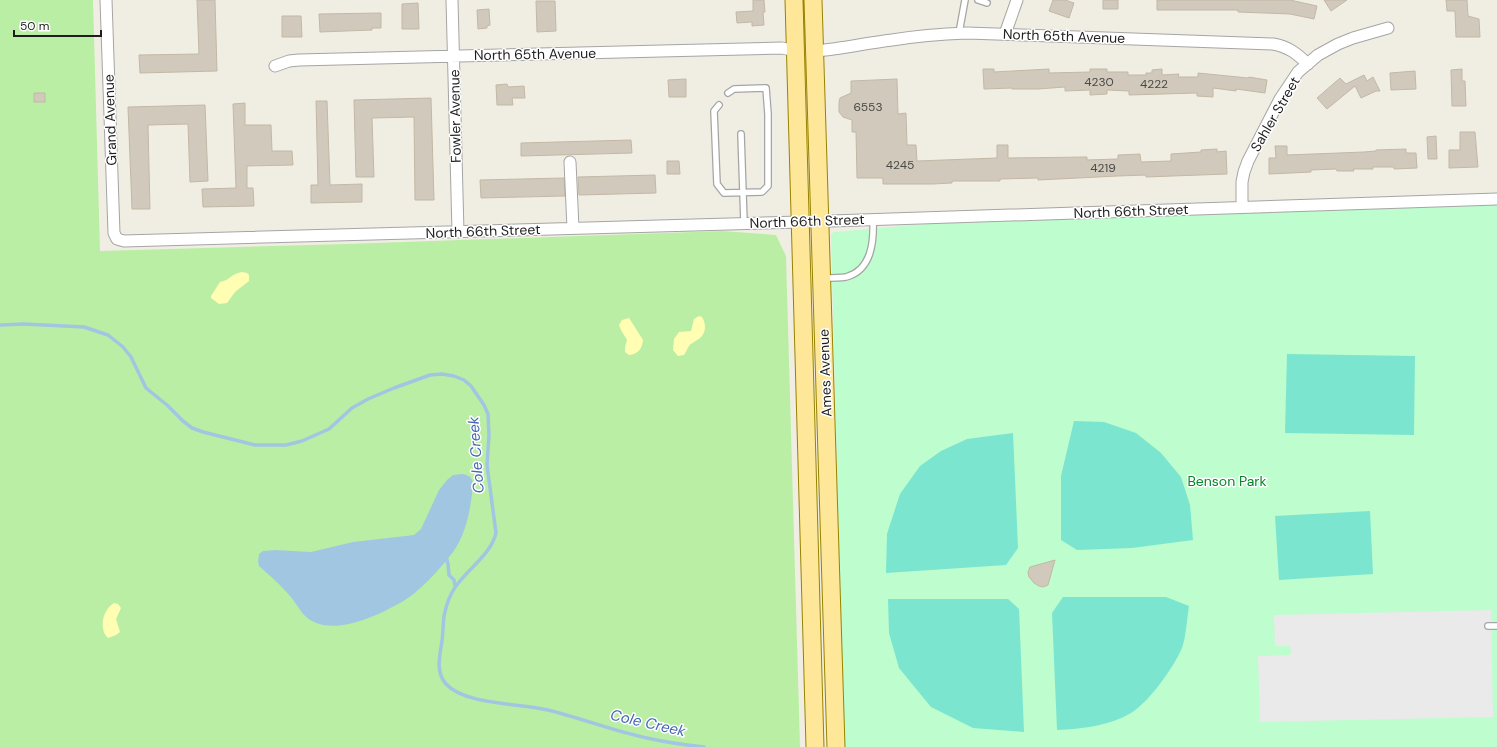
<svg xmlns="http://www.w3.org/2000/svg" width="1497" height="747" font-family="'DM Sans',sans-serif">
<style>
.grass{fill:#bbeea5}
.sand{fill:#fffeb2}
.park{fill:#bdfdce}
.pitch{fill:#7be5d0}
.parking{fill:#eaeaea}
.water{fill:#a0c6e1}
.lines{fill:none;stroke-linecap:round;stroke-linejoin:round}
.stream{stroke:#a0c6e1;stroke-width:3.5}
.building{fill:#d0c9bc;stroke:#c3b8a5}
.lane-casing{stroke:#a5a5a5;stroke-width:8}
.street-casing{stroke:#a5a5a5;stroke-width:13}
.primary-casing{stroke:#988300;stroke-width:19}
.lane{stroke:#fff;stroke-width:5.5}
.street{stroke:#fff;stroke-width:11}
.primary{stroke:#ffe799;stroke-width:17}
.labels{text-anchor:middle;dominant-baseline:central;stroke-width:3;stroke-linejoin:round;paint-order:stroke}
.number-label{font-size:12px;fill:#4a4946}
.street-label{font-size:14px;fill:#1e1e1e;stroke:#fff}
.park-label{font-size:14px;fill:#038527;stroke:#fff}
.water-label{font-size:15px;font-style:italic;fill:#4366b5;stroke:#fff}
</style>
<rect width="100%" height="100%" fill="#f0eee3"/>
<path class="grass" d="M0,0H93L100,251L346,244L722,231L776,235L786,256L800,747H0Z"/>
<path class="sand" d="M242,272L247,273L249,275V281L235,292L227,303L219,304L211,298V296L220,282C231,280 230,274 242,272Z
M699,316L702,317C707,325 706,335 697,340C695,342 691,343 689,346C687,349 686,352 684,355L678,356L673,350L674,339L679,332L691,331L694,319Z
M629,318L643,340C642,349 638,354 629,355L625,352V347L627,340L621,330L619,325L622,320Z
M114,603L118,604L121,608L116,619L120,632L116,635L108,638C98,629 103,609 114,603Z"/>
<path class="park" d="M1497,205V747H844L831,234L834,232L926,224Z"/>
<path class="pitch" d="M1287,354L1415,356L1414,435L1285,433Z
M1074,421L1104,422L1136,433L1161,453L1181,477L1190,505L1193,540L1132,548L1077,550L1061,540V476Z
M1013,433L1018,548L1006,565L886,573L887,534L900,494L920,466L941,451L967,439Z
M1370,511L1373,574L1279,580L1275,516Z
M1063,597H1166L1189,606C1187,618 1186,637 1182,648C1174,667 1149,702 1131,713C1109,726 1082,729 1057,730L1052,613Z
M888,599H1008L1019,609L1024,732L973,728L931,707L899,668L889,633Z"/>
<path class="parking" d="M1491,610L1493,717L1260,722L1258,656L1290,655L1292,651L1289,646H1275L1274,615Z"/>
<path class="water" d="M462,474C475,476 473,483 472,494C470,511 466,530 458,544C451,558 422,589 408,598C386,612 341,635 314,622C302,617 298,605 290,596C281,585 269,575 259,566L258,562L259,554L263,551L275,550L311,552L353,542L414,535L421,529L439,490L447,480L453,475Z"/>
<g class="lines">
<path class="stream" d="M0,325L24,324L84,327L108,335L123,347L131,357L146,388L167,405L183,421L192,428L203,432L255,445H286L302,441L329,429L352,408L368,399L394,388L430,375L442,374L454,376L464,380L471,386L484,405L488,414L489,435L487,465L496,533C491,554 469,568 456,586C450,594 446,606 444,616C443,624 443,633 442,641C440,655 435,672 446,684C465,705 520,703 548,710C581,718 613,731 647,738C665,742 685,745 704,747
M447,560L448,564L449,575L454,580L455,586"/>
</g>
<path class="building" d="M197,0H215L217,71L140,73L139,55L199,54Z
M753,0H764L765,12H763L764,25L752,26V22L737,23L736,12L753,11Z
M1053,0H1065L1074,3L1069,18L1049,11Z
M1103,0H1118V9H1103Z
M1157,0H1290L1317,6L1314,19L1290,14L1238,12V10H1157Z
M1324,0H1347L1331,11Z
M1446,0H1467L1468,16L1479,19L1480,37H1456L1455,11H1447Z
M536,1H555L556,31L537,32Z
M418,3L419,29H402V4Z
M489,9L490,25L487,26V28L478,29L477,10Z
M381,13V28H372V30L320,32L319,14Z
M282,16H301L302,37H282Z
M983,69H994V72L1049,69V73L1090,72V69H1107V72H1128V75H1146V73H1152V70L1162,69V75L1179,74L1178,77H1198V73L1248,78L1249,77L1267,80L1265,93L1236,89V91L1213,88V97L1197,96V93L1129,95V91L1107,90V94L1090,95V90L1065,91V87L1038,89H1012V88L984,89Z
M1462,69V81H1465L1466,106H1452L1451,70Z
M1415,71L1416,89L1391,90L1390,73Z
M1364,75L1367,81L1373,77L1380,91H1376L1361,98L1355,86L1327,109L1317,98L1340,78L1346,84Z
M686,79V97H669L668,80Z
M897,79L898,114L906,113L907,145H916L917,161L997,158V145H1008V158L1087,157V160L1118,159V155L1140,154L1141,162L1171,161V154L1201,152V150L1217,149V152L1226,151L1227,174L1146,177V175L1118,176L1038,180V178L1000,179V181H952V183L933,184H883V178H857L856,132H852V120L843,117L839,112V102L840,98L851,93V81Z
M507,84L508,87L524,86L525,98H512L513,105H497L496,85Z
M34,93H45V102H34Z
M431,98L434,200H415L414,117L372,118L374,177H356L354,100Z
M316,101H327L330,185L362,184V202L311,203V185H318Z
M245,103V125H271L272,151H292L293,165L247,166V188H253L254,206L203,207L202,189L236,188L233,104Z
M205,105L208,181L190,182L188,124L148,125L150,209H132L128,107Z
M1460,132H1475L1478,167L1449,168V150H1460Z
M1436,136L1437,159H1428L1427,137Z
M631,140L632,153L521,156V143Z
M1275,146H1287V155L1364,152L1376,151V150L1406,149V153H1416L1417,168L1394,169V167H1373V169H1353L1354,171H1337L1336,169L1311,170V172L1291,173L1269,174V158H1276Z
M667,161H679L680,174H667Z
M655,175L656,193L579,195L578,177Z
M564,178L565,196L481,198L480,180Z
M1055,560L1048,585L1043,587L1039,586L1034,583L1029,577L1028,572L1030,567Z"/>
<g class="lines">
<g class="lane-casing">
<path id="lane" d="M978,0L987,3
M959,33L965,0
M719,105L714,111L717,184L724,193L762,192L768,186V114L766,88L734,89L728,93
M741,134L744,223
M824,278C831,278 839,278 846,277C872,270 874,241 873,219
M1488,626H1497"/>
</g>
<g class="street-casing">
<path id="street" d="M106,0L114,233L117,239L124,241L801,222L1497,199
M452,0L458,232
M1005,34L1017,0
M815,51C841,49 866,43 892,40C917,36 942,34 967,33L1273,44C1289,47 1296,53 1308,64
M275,66L289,61L299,60L782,48L796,51
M570,162L573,228
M1242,207V182L1244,172L1248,161L1280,99L1298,72L1318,55L1338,44L1353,38L1388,28"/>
</g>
<g class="primary-casing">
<path id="primary" d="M794,0L815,747
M813,0L836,747"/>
</g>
<use href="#lane" class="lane"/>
<use href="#street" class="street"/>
<use href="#primary" class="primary"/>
</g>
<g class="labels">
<g class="number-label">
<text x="1099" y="82">4230</text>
<text x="1154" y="84">4222</text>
<text x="868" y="107">6553</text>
<text x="900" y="165">4245</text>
<text x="1103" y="168">4219</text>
</g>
<g class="street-label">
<text transform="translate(1064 36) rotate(2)">North 65th Avenue</text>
<text transform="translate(535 54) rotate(-1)">North 65th Avenue</text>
<text transform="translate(1275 114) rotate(-60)">Sahler Street</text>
<text transform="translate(455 116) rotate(-91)">Fowler Avenue</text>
<text transform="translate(110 120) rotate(-92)">Grand Avenue</text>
<text transform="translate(1131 211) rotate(-2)">North 66th Street</text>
<text transform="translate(807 221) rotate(-2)">North 66th Street</text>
<text transform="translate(483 231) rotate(-2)">North 66th Street</text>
<text transform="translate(825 373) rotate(-92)">Ames Avenue</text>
</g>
<g class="park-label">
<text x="1227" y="481">Benson Park</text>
</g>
<g class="water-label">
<text transform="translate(476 455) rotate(-94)">Cole Creek</text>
<text transform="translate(648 723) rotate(13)">Cole Creek</text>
</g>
</g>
<path d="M14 30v6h87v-6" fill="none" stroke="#1e1e1e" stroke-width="2"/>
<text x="20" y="30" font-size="12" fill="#1e1e1e" stroke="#ffffff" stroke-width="3" paint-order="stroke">50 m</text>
</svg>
